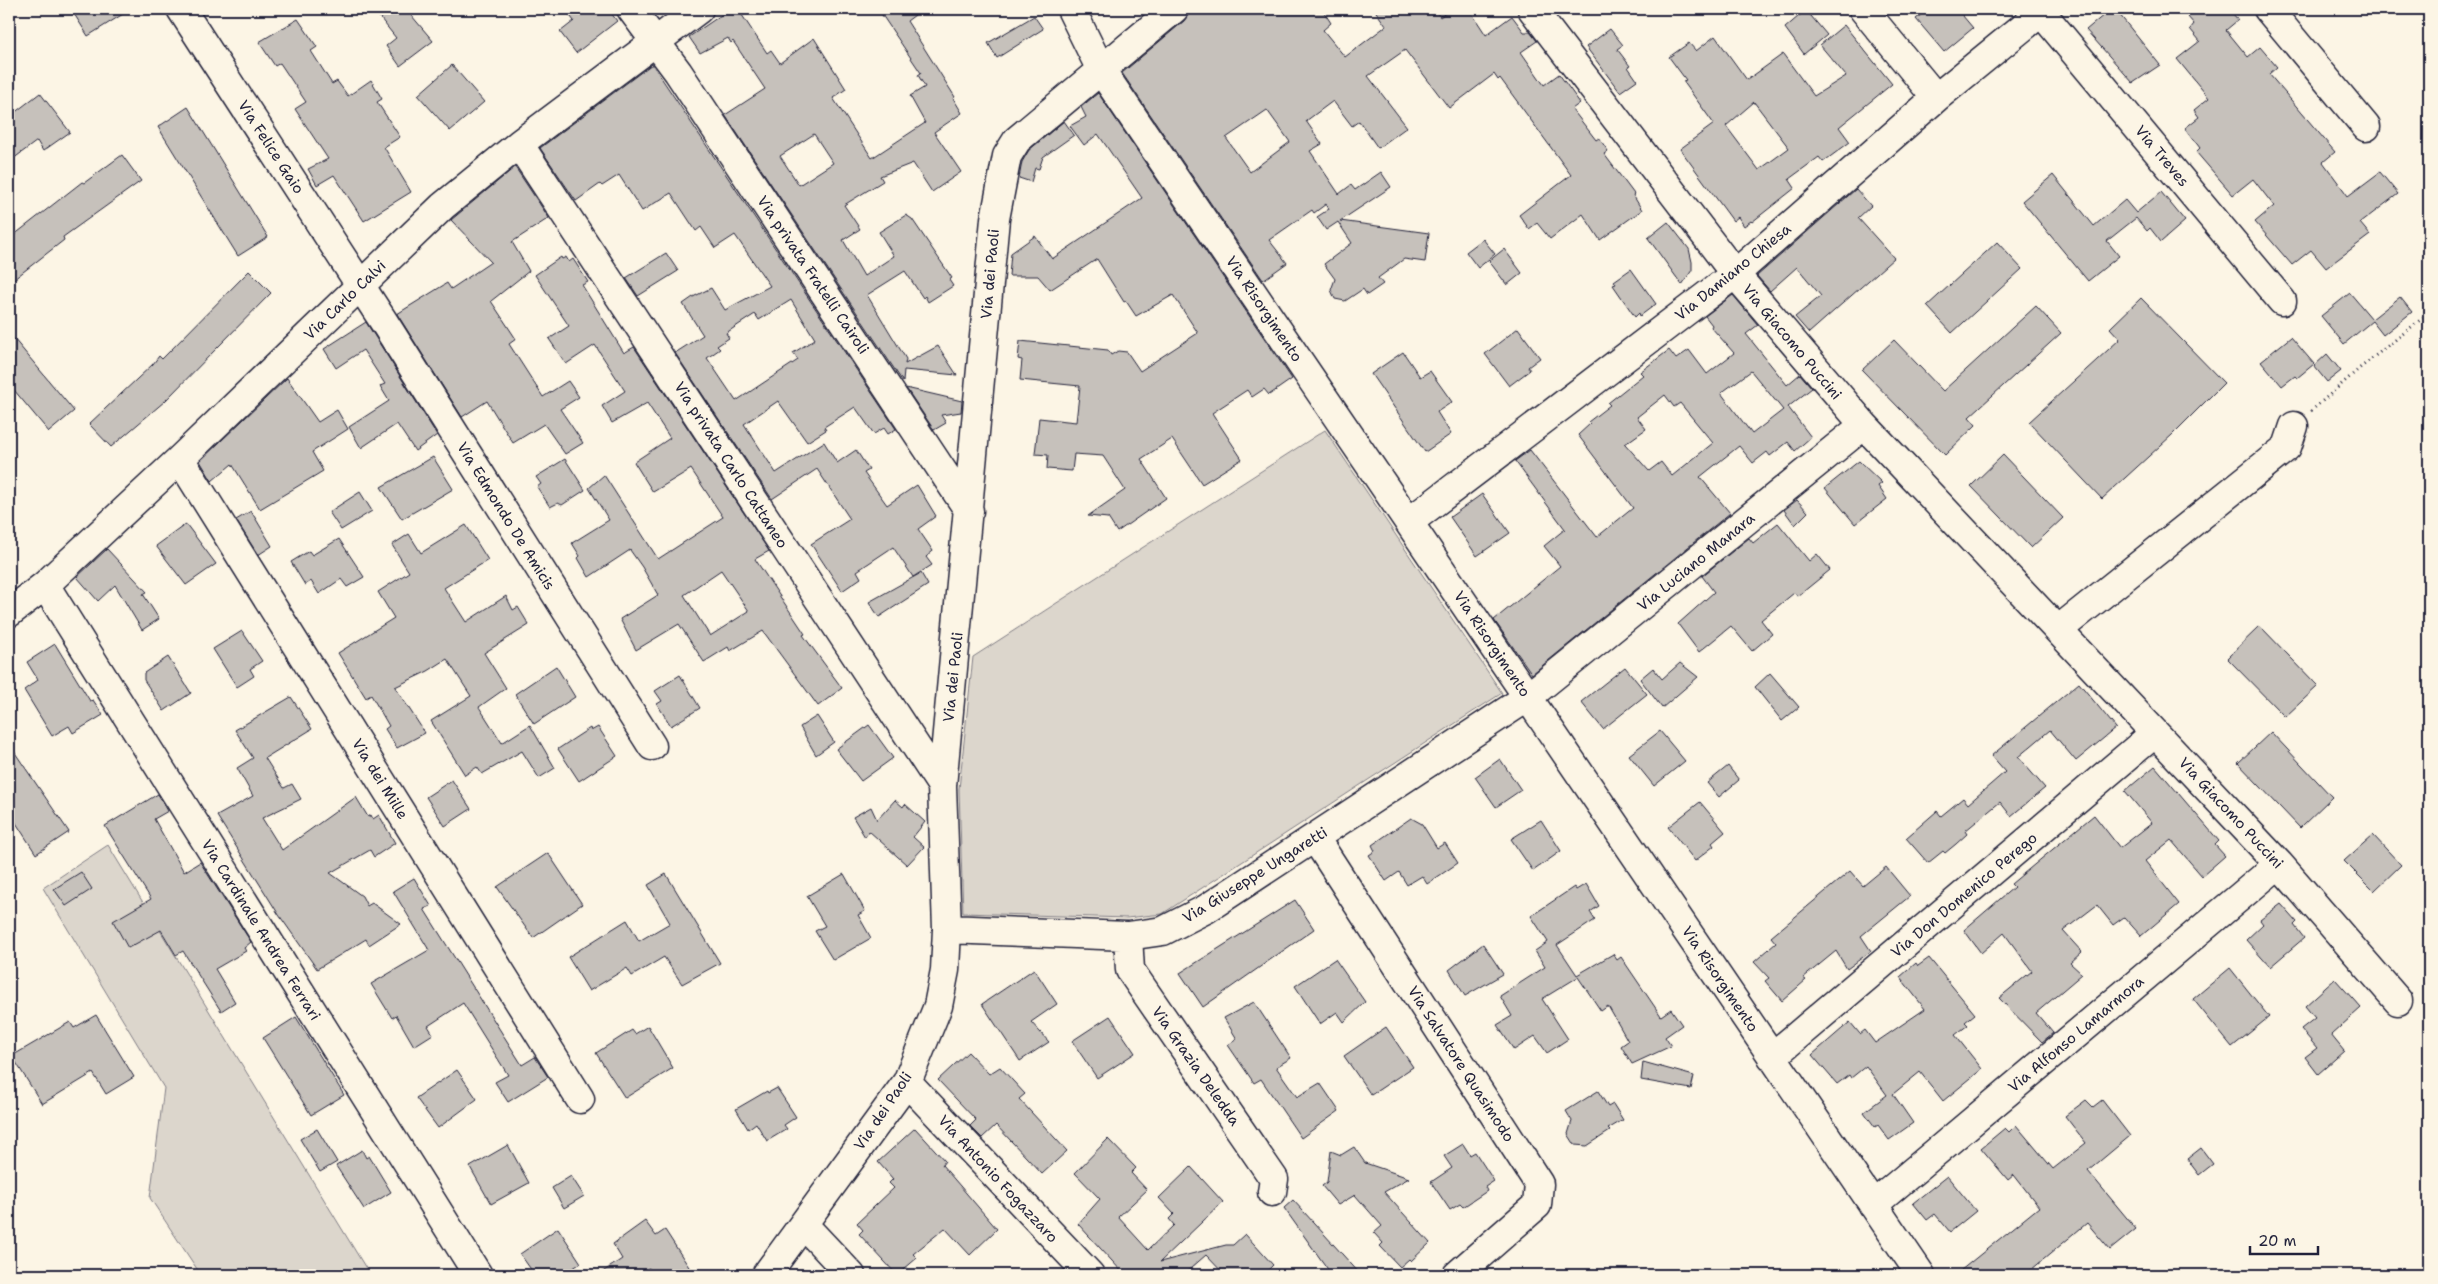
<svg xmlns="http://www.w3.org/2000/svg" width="2438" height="1284" font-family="'Shantell Sans',sans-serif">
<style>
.green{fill:#dcd6cc;stroke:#7f7c84}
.building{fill:#c6c1bb;stroke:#22223b;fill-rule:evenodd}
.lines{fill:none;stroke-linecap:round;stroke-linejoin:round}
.minor-casing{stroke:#22223b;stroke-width:31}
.path{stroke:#22223b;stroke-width:3;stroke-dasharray:1 4;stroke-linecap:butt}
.minor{stroke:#fcf5e5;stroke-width:28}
.labels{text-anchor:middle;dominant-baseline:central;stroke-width:4;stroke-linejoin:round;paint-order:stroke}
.street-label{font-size:15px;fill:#22223b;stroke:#fcf5e5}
</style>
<rect width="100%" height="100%" fill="#fcf5e5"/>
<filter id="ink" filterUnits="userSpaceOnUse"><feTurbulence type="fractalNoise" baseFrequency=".02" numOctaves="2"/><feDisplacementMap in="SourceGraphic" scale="10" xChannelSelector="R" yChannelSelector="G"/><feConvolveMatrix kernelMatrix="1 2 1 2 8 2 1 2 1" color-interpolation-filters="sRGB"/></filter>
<g filter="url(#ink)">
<path class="green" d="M1325,430L1502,693L1162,914L1127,918L963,913L959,789L973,657Z
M108,845L370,1275H201L150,1198L164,1088L43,888Z"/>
<path class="building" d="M71,9H131L88,36Z
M373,9H406L433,41L400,66L386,46L396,38Z
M565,9H608L617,21L576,53L560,32L574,21Z
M730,9H738L767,53L771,50L780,63L814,38L846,89L833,98L872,158L925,123L910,96L925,87L918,75L921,73L878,9H923L907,21L955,97L953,98L962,113L934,132L961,172L932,192L913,163L880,176L883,181L844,205L860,229L843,240L864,276L894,256L879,232L906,215L912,219L952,278L949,280L953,286L928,302L925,296L923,298L905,271L867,295L906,359L905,364L938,346L957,375L904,370L903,382L725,115L765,89L733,41L731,43L728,38L700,53L689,37ZM814,134L833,163L799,185L780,156Z
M1192,9H1322L1331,23L1323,30L1345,57L1386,26L1374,9H1434L1440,17L1451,9H1469L1486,35L1512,16L1524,32H1530L1537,41L1521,52L1544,85L1559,74L1580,103L1572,109L1596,140L1599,138L1608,151L1604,154L1634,194L1633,195L1642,210L1600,240L1583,214L1550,239L1537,223L1529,229L1519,215L1571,175L1500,78L1498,80L1494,74L1449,108L1405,50L1368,76L1407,127L1378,148L1359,121L1352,126L1333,101L1306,121L1322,144L1310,151L1339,194L1351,185L1355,190L1381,172L1391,187L1340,221L1429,233L1425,262L1404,259L1378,278L1383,284L1367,295L1363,289L1345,301L1335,299L1331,290L1335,279L1324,264L1352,243L1338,222L1326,230L1317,217L1329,209L1326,204L1314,213L1312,210L1269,240L1287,263L1263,280L1122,73L1184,21ZM1267,110L1290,142L1250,172L1226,138Z
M1928,9H1957L1973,28L1944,52L1916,19Z
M2111,9H2115L2160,65L2133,83L2086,30Z
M2181,9H2229L2238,20L2226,30L2248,57L2260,47L2277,67L2269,74L2335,152L2323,162L2348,196L2380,172L2398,194L2360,223L2370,235L2326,268L2311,250L2292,265L2255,222L2274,206L2253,179L2233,195L2196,152L2200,148L2185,128L2199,117L2194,110L2209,98L2177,59L2200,41L2190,29L2194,24Z
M1806,10L1827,35L1804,54L1785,28Z
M1034,16L1043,29L997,58L988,43Z
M298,19L317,47L311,51L332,84L337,81L348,96L371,80L382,99L377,102L400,137L384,147L411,192L364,221L334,175L317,185L308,169L328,159L295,109L306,102L280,63L275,66L259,42Z
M1844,25L1892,84L1839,127L1850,142L1823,162L1819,157L1789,179L1795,188L1752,222L1751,221L1744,226L1738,217L1733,221L1680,149L1714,124L1683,81L1686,80L1669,57L1689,43L1696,51L1715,36L1747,80L1783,54L1814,96L1846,76L1820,45ZM1754,102L1789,148L1759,170L1726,126Z
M1610,29L1623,45L1617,49L1630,66L1628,67L1637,80L1620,92L1586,47Z
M652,64L896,429L888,434L884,428L874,434L855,407L824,427L826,430L807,442L778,401L744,424L776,473L824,442L837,463L856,450L869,470L864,473L887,505L917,485L936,516L918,529L933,551L926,557L932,565L913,577L893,547L857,571L861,578L842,591L811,544L850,519L817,469L772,499L675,353L703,335L683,304L693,297L711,288L725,310L770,286L735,235L715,248L701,227L696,231L671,193L642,211L619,175L602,186L600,184L576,201L540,148ZM791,300L815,339L793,353L798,360L736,401L707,358L720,349L717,346L729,338L726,333L755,314L759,320Z
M452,65L484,102L450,131L418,95Z
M40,93L70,132L43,151L37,141L9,162V117Z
M1098,93L1292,379L1269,395L1264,389L1252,397L1247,390L1212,413L1242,459L1202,484L1172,439L1141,459L1166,498L1117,532L1108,518L1088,516L1125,490L1103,456L1074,454L1072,471L1047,469L1048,455L1035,454L1039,418L1076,422L1080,386L1020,380L1022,360L1018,359L1020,341L1108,350L1111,355L1118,351L1127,352L1140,371L1198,333L1173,295L1136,316L1126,301L1124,302L1097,259L1050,290L1038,276H1009L1011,253L1035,236L1052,259L1142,198L1098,134L1084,145L1070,126L1086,117L1081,107Z
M188,107L268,237L238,256L158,127Z
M1064,121L1074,135L1043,157L1039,169L1035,168L1031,182L1019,178L1022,162L1029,150Z
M122,155L141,181L63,237L64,240L9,283V239L82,182L84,183Z
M515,167L549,218L512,242L529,271L491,301L516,339L509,344L543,397L568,381L579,397L560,409L583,443L565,454L544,424L513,443L487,401L462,417L397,314L447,283L451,289L491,262L451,220Z
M2053,175L2094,226L2125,200L2136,213L2161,192L2185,221L2161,242L2150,228L2147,231L2136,218L2107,241L2119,256L2088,281L2022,201Z
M1856,189L1871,206L1858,218L1894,258L1809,333L1795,317L1821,296L1797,267L1770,291L1757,276Z
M1668,222L1689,249L1692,262V270L1682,285L1648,238Z
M1483,239L1495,254L1478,268L1466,252Z
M1997,242L2022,269L1952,333L1927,306Z
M1504,249L1522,273L1507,285L1489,261Z
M666,253L678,271L638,296L626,278Z
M561,257L562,259L566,257L569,262L573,259L588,282L582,285L624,353L634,347L769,551L755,559L805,634L803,635L842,688L818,706L763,631L730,651L728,647L704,662L679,624L636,650L620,619L658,595L642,567L630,550L589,577L578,558L580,556L572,543L609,520L589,488L604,475L658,559L723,517L691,469L653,492L634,462L670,438L647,403L612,423L602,406L625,391L595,345L566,364L549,339L569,326L535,275ZM721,570L749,611L710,636L684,595Z
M1631,269L1656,304L1640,316L1639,313L1635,317L1613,285L1616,284L1614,281Z
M249,271L271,293L165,401L111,447L89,424L153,364L159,356L162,359Z
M2350,293L2372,319L2400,297L2412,312L2383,335L2372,321L2344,344L2321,316Z
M1733,295L1758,325L1746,334L1787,385L1800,374L1812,388L1788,407L1811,437L1795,451L1788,442L1770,456L1767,452L1753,463L1739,446L1700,477L1730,513L1532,674L1494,620L1560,566L1544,546L1565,529L1515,461L1530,450L1597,537L1633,508L1578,435L1590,424L1588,422L1610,405L1608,403L1643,375L1640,372L1669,350L1676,359L1689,350L1707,374L1734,353L1711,327L1712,325L1705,316ZM1751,371L1783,410L1752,434L1721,393ZM1665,395L1674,407L1680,403L1713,443L1672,476L1661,462L1649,471L1625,444L1646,429L1637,417Z
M2141,298L2224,383L2172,435L2102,499L2029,422L2120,339L2110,328Z
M2036,306L2061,333L1969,417L1976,425L1945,455L1862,370L1894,340L1943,391Z
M366,322L437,435L415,451L397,424L361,448L349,427L389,401L380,386L385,384L363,350L336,368L324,349Z
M1518,328L1540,358L1528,367L1530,370L1509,386L1485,354Z
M9,333L74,411L49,432L9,384Z
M2291,337L2314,364L2297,378L2295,376L2282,386L2261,361Z
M1403,352L1420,377L1430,371L1452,402L1437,412L1451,434L1425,452L1371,374Z
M2327,354L2341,371L2327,382L2314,366Z
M287,378L318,422L337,410L348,429L312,452L323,471L260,509L232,464L212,481L200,461Z
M906,388L962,401L961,412L941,415L946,423L934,430Z
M2003,455L2063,518L2031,548L1971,486Z
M433,457L453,489L402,519L381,487Z
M565,459L585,490L562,505L558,503L550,507L537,487L541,484L536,477Z
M1859,461L1882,483L1878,486L1887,499L1855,524L1825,488Z
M360,492L372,511L341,530L329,512Z
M1482,494L1510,533L1477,556L1450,517Z
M1797,500L1808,512L1795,525L1784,510Z
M251,511L272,546L258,555L236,520Z
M1778,523L1809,561L1817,554L1830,570L1798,596L1794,593L1761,620L1772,634L1752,651L1731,626L1699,652L1678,624L1714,592L1702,576L1749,538L1753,543Z
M186,524L216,564L186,585L156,546Z
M466,525L488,560L444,588L466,622L506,596L513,610L518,607L529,625L484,653L506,688L479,707L502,743L530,725L555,768L539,778L522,751L482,774L477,767L465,775L431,721L471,696L447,659L428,671L395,687L425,733L397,748L385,729L389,726L371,695L366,698L338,653L394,618L378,592L409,572L392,545L409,534L421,553Z
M339,539L364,577L347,587L341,579L319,594L311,581L305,585L291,562L309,551L312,555Z
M107,549L147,592L143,594L159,619L142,630L115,585L98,601L77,577Z
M921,573L928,585L879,617L869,602Z
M2260,626L2318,686L2285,717L2227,658Z
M242,631L262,661L250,669L254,676L237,687L213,649Z
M55,644L90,701L93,700L103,715L73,733L69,726L52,736L24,690L38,680L27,662Z
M168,657L191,693L164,711L144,680V673Z
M1680,663L1698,677L1662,708L1640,679L1653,668L1662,679Z
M556,666L575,697L534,724L515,694Z
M1625,667L1647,694L1603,729L1581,702Z
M1770,673L1799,707L1782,721L1755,687Z
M680,675L700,708L671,726L657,704L662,701L655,691Z
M2079,683L2116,728L2076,761L2050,730L2018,757L2045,788L2011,816L2000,802L1965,831L1967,834L1956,844L1945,853L1943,851L1928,863L1906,838L1937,811L1941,816L1963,798L1968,804L2005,772L1991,756Z
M291,697L312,729L265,758L284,788L292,784L301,799L262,818L282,850L356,797L368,817L371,815L373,819L379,815L395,843L374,857L370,850L330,873L362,896L367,906L372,903L401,924L369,945L366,939L317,969L279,915L217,816L253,796L237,768L253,758L235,730Z
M817,716L834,742L816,755L800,727Z
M869,725L893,758L861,781L836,749Z
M598,727L617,756L579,781L558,749L590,728L591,731Z
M1660,731L1685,761L1654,786L1629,755Z
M2271,732L2332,797L2300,828L2238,763Z
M9,744L69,832L36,854L9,812Z
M1500,759L1521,790L1496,807L1475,777Z
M1728,766L1739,780L1719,797L1707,783Z
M2155,766L2219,841L2215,845L2225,856L2202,876L2171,840L2145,861L2179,904L2141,936L2124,917L2113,925L2097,905L2063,931L2082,952L2070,963L2082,974L2036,1013L2053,1033L2042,1042L1999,998L2032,971L2004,933L1981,953L1964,930L2014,887L2011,884L2094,815L2120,848L2152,823L2125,791Z
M452,780L471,809L445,826L426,797Z
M158,794L168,811L154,819L184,872L200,862L251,942L244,948L246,951L215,969L235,1002L221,1011L183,951L176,955L161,930L128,948L113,921L151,899L105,826Z
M895,800L903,807L905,804L925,822L913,837L924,847L907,865L869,831L865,837L853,817L871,807L877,820Z
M1700,802L1725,832L1712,843L1714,846L1695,861L1668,827Z
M1411,818L1422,824L1437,848L1445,843L1458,863L1427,884L1422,876L1407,885L1399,872L1386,881L1369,855L1375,851L1372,845Z
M1541,820L1561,851L1533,871L1511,839Z
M2373,835L2401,865L2374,891L2344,861Z
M548,853L582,904L533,938L497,887Z
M1886,867L1910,896L1861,936L1871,951L1847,969L1836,951L1803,978L1806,980L1782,1001L1765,981L1769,978L1754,962L1776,943L1771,937L1850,871L1863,886Z
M81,872L92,889L66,906L54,889Z
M666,874L720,963L682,984L664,957L632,976L627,968L589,991L568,957L627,920L639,941L670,923L648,885Z
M844,874L865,911L858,915L871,938L833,960L815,931L825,926L807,896Z
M414,878L431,906L424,909L522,1065L535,1057L548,1077L508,1102L495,1082L508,1075L463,1003L428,1026L433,1034L414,1046L396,1015L392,1018L371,984L429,950L393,891Z
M1586,884L1599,906L1590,912L1595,920L1557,945L1577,975L1613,954L1617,960L1621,957L1661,1016L1671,1009L1682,1025L1665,1037L1671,1046L1632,1064L1621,1046L1628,1041L1608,1006L1601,1011L1578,977L1542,999L1568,1039L1547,1053L1535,1036L1514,1050L1497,1025L1512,1016L1500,996L1545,967L1535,951L1548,942L1531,916L1574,887L1576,890Z
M1295,900L1314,929L1203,1007L1180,973Z
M2281,904L2297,922L2294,925L2304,938L2270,967L2246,940L2263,924L2260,920Z
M1483,944L1503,974L1465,996L1449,970Z
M1929,958L1975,1014L1965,1022L1968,1025L1955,1035L1982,1069L1943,1101L1920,1072L1893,1094L1913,1123L1889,1140L1878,1125L1875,1127L1864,1112L1887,1095L1866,1066L1851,1078L1849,1075L1837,1084L1812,1055L1850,1022L1860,1034L1865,1030L1875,1043L1925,1009L1900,977L1916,963L1918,966Z
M1335,959L1365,1002L1344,1022L1337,1012L1320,1024L1295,986Z
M2230,968L2269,1017L2232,1047L2193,999Z
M1034,969L1057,1004L1031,1022L1049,1042L1020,1061L982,1004Z
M2335,979L2361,1008L2331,1035L2344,1051L2318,1074L2305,1057L2317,1048L2301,1029L2315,1018L2305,1006Z
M1254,1002L1291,1058L1276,1067L1297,1097L1320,1083L1339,1111L1301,1138L1261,1079L1254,1083L1228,1045L1237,1039L1224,1018Z
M96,1015L134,1077L106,1094L93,1073L42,1104L12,1056L70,1022L74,1028Z
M1110,1016L1135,1053L1097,1078L1072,1041Z
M296,1017L344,1095L311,1115L263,1038Z
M648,1026L673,1068L625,1098L596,1053L632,1030L635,1034Z
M1386,1027L1413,1067L1371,1095L1344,1056Z
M968,1052L989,1074L1000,1067L1025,1094L1019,1099L1067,1151L1042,1174L996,1125L982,1138L970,1126L976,1120L938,1080Z
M1643,1062L1694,1076L1691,1089L1641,1080Z
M457,1070L477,1099L438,1128L416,1098Z
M777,1088L796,1117L784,1125L787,1129L767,1141L756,1123L748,1129L736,1109L767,1091L768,1093Z
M1598,1091L1608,1107L1613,1104L1623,1120L1608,1129L1610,1131L1587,1146L1575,1145L1568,1134L1572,1121L1566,1111Z
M2086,1100L2093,1107L2102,1100L2130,1136L2088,1171L2136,1229L2110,1250L2087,1223L2025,1275H1955L2039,1207L2014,1175L2008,1180L1981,1148L2005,1128L2009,1132L2016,1125L2053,1169L2086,1143L2065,1116Z
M915,1128L945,1161L942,1165L997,1229L970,1255L945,1228L913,1254L917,1258L897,1275L859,1234L863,1230L857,1223L894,1188L889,1183L893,1179L878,1162Z
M317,1129L337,1162L320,1172L300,1139Z
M1108,1139L1136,1168L1131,1173L1147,1190L1118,1217L1148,1250L1174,1225L1169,1219L1174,1214L1159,1198L1191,1167L1223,1202L1160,1262L1226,1245H1233L1245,1234L1273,1265L1263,1275H1225L1206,1255L1183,1275H1121L1123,1273L1078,1224L1100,1199L1075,1173Z
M1463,1144L1470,1155L1475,1152L1494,1181L1485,1187L1487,1191L1463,1207L1460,1204L1450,1210L1431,1182L1452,1168L1444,1156Z
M508,1145L529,1183L491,1204L470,1167Z
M1354,1147L1365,1163L1409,1178L1384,1192L1430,1243L1411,1261L1409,1259L1400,1267L1380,1246L1383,1243L1374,1233L1382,1226L1355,1195L1338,1205L1322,1186L1327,1182L1331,1151L1341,1155Z
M2201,1148L2213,1164L2199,1175L2187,1159Z
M362,1150L366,1158L369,1156L391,1192L364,1209L336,1166Z
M571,1176L584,1196L564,1208L552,1188Z
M1947,1176L1976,1211L1950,1232L1935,1214L1927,1220L1913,1203Z
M1293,1200L1324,1234L1361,1275H1332L1284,1208Z
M645,1221L656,1236L665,1230L694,1275H653L649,1268L637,1275H598L622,1259L613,1244Z
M558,1228L581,1263L562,1275H535L520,1254Z"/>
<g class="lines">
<g class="minor-casing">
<path id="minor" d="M181,9L384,322L652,746
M631,9L678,72L969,511
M1071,9L1101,70L1921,1275
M1532,9L1735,274L1864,425L2279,864L2398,1001
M1863,9L1936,98
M2268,9L2366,127
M2041,12L2282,301
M519,144L942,786
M180,459L580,1099
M1409,522L1735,274L1936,98L2045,9
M45,585L478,1275
M9,613L45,585L180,459L443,206L519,144L699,9
M2058,630L2287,447L2294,426
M1315,838L1539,1184L1537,1205L1457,1275
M947,929L1128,936L1163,931L1206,909L1528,697L1864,425
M1128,936L1130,970L1274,1179L1272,1192
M1772,1057L2155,733
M907,1082L1090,1275
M1873,1205L2279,864
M804,1225L851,1275
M766,1275L907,1082L938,1006L945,970L947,929L942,786L995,219L1007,156L1017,140L1174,9"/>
</g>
<path class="path" d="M2311,411L2360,368L2429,313"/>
<use href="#minor" class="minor"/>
</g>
</g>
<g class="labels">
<g class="street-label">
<text transform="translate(271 147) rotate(57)">Via Felice Gaio</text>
<text transform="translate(2162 156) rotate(50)">Via Treves</text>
<text transform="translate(1733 272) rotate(-39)">Via Damiano Chiesa</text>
<text transform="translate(990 274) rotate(-85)">Via dei Paoli</text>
<text transform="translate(813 275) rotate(56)">Via privata Fratelli Cairoli</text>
<text transform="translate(345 300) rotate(-44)">Via Carlo Calvi</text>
<text transform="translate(1264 309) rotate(56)">Via Risorgimento</text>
<text transform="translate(1792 342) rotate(50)">Via Giacomo Puccini</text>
<text transform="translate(731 465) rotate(57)">Via privata Carlo Cattaneo</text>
<text transform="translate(506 516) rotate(58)">Via Edmondo De Amicis</text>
<text transform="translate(1696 562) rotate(-39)">Via Luciano Manara</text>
<text transform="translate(1492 644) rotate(56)">Via Risorgimento</text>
<text transform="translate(953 677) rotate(-84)">Via dei Paoli</text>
<text transform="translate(380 779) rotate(58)">Via dei Mille</text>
<text transform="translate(2231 813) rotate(47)">Via Giacomo Puccini</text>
<text transform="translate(1255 875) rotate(-32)">Via Giuseppe Ungaretti</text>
<text transform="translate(1964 895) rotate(-40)">Via Don Domenico Perego</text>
<text transform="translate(261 930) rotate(58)">Via Cardinale Andrea Ferrari</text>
<text transform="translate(1720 979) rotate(56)">Via Risorgimento</text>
<text transform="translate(2076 1034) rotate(-40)">Via Alfonso Lamarmora</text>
<text transform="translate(1461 1064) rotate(57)">Via Salvatore Quasimodo</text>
<text transform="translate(1196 1066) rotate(55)">Via Grazia Deledda</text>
<text transform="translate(883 1111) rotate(-56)">Via dei Paoli</text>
<text transform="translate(998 1179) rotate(47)">Via Antonio Fogazzaro</text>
</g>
</g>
<rect width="2438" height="1284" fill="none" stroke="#fcf5e5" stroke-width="30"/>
<rect x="15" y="15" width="2408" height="1254" fill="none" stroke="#22223b" stroke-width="2" filter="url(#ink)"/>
<path d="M2250 1246v8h68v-8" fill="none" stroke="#22223b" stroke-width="2.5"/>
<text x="2258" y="1246" font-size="15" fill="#22223b" stroke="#fcf5e5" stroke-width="4" paint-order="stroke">20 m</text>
</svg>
